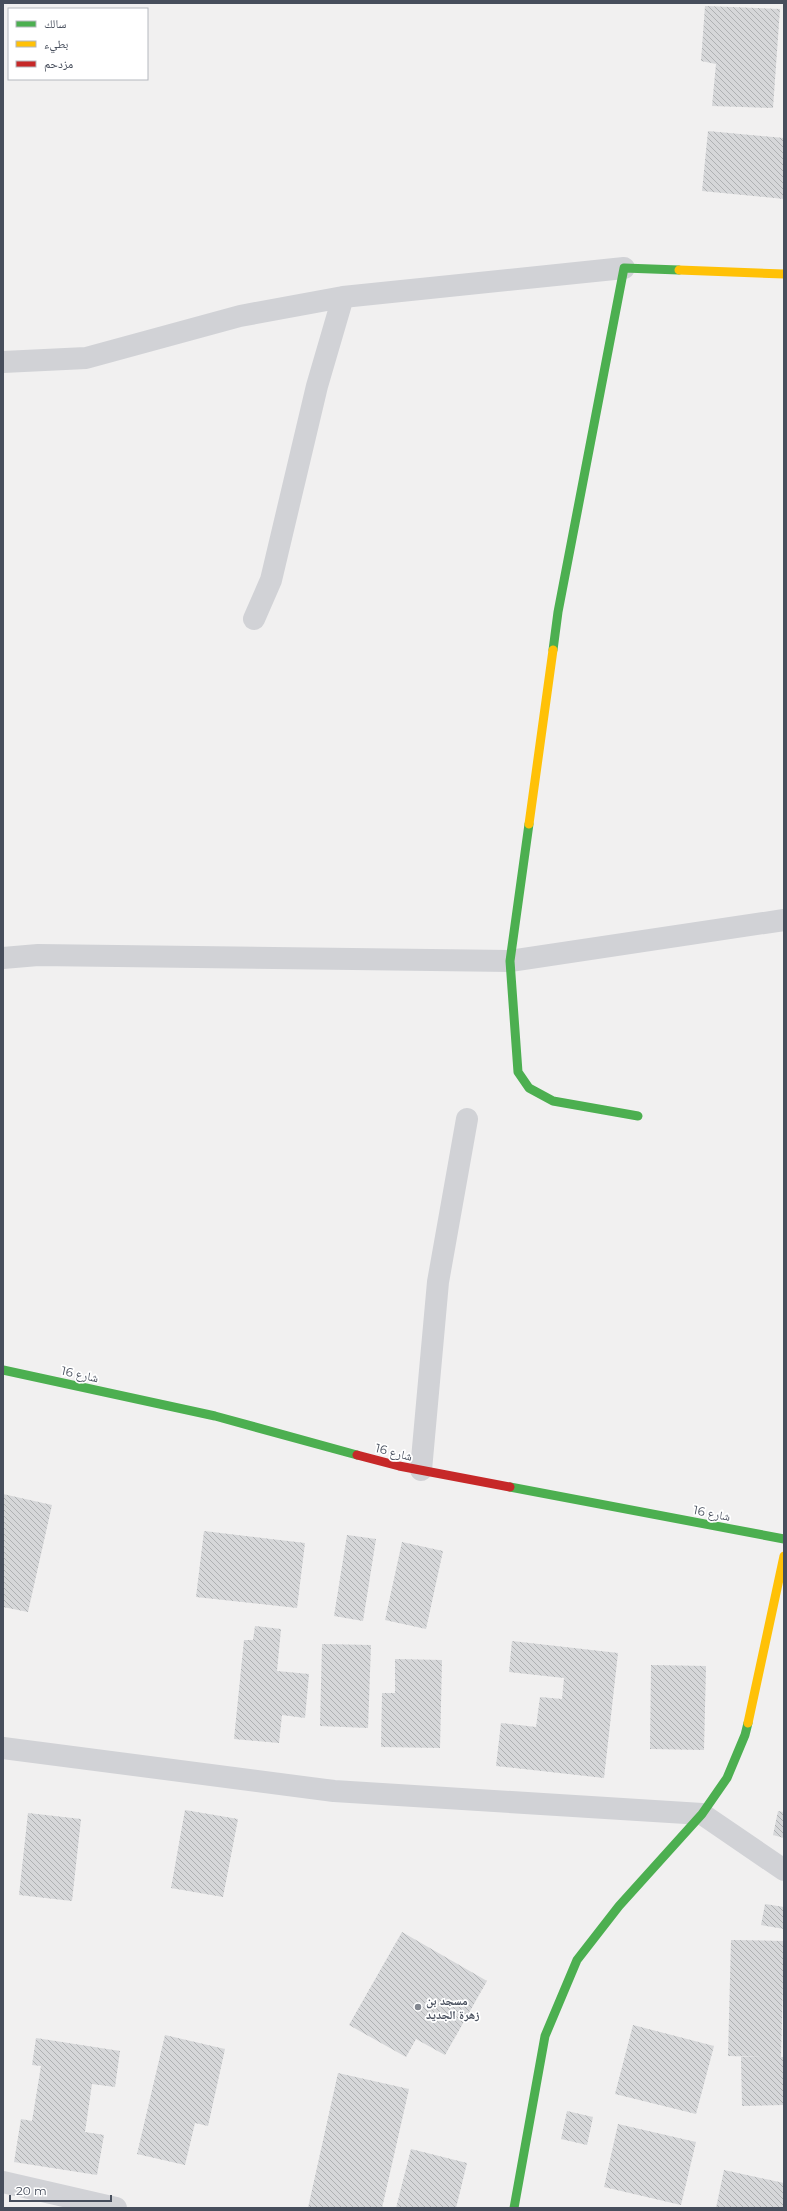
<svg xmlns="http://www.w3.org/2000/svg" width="787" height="2211" font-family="Montserrat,'Noto Naskh Arabic',sans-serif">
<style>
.building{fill:url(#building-back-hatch)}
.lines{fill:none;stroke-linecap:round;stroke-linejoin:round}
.street{stroke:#d1d2d6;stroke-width:22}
.fast{stroke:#4caf50;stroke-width:9}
.slow{stroke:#ffc107;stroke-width:9}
.jam{stroke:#c62828;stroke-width:9}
.poi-dot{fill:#828790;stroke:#fff;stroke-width:1.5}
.labels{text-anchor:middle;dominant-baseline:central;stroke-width:3.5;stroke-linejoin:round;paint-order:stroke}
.street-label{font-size:12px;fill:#474e5c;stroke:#fff}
.poi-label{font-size:12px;font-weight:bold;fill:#474e5c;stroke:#fff;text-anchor:start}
</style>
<defs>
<pattern id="building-back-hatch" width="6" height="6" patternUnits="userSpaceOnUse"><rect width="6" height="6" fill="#d6d7d9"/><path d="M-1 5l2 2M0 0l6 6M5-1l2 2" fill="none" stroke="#afb1b3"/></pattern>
</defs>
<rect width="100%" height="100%" fill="#f1f0f0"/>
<path class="building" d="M705,6L780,9L773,108L712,106L716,64L701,61Z
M708,131L784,138V199L702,191Z
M3,1494L52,1505L28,1612L3,1607Z
M204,1531L305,1543L297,1608L196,1597Z
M347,1535L376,1539L363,1621L334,1616Z
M402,1542L443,1551L426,1629L385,1620Z
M255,1626L281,1629L277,1671L309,1674L305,1718L282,1715L279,1743L234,1739L244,1640H253Z
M512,1641L618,1653L604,1778L496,1766L501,1723L536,1727L540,1697L562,1699L564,1678L509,1672Z
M322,1644L371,1645L368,1728L320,1726Z
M395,1659L442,1660L440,1748L381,1747L382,1693H395Z
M651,1665L706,1666L704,1750L650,1749Z
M185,1810L238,1819L223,1897L171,1888Z
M778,1811L784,1812V1838L773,1835Z
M28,1813L81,1819L72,1901L19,1895Z
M765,1904L784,1907V1929L761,1925Z
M402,1932L487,1981L445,2055L416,2039L406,2057L349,2025Z
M731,1940L784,1941L781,2057H784V2105L742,2106L741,2057H766L728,2056Z
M633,2025L714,2046L696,2114L615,2094Z
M165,2035L225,2049L208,2126L195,2123L185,2165L137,2154Z
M36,2038L120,2051L115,2087L92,2084L85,2132L104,2135L97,2175L14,2162L21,2119L32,2121L41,2066L32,2065Z
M338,2073L409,2089L382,2208H308Z
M567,2111L593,2117L587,2145L561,2139Z
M618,2124L696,2142L681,2205L604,2187Z
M411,2149L467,2163L456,2208H396Z
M724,2170L784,2183V2208H716Z"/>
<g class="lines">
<path class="street" d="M3,362L86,358L240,316L343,297L624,268
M254,619L271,580L317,386L343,297
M3,958L38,955L510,961L784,920
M421,1470L438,1282L467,1119
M3,1748L334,1791L702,1814L784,1870
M3,2182L116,2208"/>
<path class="fast" d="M553,650L558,612L624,268L679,270
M529,824L510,961L518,1072L529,1088L553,1101L638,1116
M3,1370L215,1416L357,1455
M510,1487L784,1539
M514,2208L545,2036L577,1960L619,1906L702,1814L727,1778L745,1735L748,1723"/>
<path class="slow" d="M679,270L784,274
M529,824L553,650
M748,1723L784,1556"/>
<path class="jam" d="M357,1455L399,1466L510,1487"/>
</g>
<circle class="poi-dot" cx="418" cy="2007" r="4"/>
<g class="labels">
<g class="street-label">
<text transform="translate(80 1374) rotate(12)">شارع 16</text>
<text transform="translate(394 1452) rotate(14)">شارع 16</text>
<text transform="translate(712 1513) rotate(11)">شارع 16</text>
</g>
<g class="poi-label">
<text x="426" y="2000">مسجد بن<tspan x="426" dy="14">زهرة الجديد</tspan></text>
</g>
</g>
<rect width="787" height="2211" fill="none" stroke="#474e5c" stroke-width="8"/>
<rect x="8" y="8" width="140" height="72" fill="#ffffff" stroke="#b5b8be"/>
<rect x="16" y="21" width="20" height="6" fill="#4caf50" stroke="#b5b8be"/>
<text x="44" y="28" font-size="12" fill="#474e5c">سالك</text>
<rect x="16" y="41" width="20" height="6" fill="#ffc107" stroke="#b5b8be"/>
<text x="44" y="48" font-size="12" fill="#474e5c">بطيء</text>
<rect x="16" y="61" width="20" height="6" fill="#c62828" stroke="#b5b8be"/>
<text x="44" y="68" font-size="12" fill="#474e5c">مزدحم</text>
<path d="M10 2195v6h101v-6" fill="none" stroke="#474e5c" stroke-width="2"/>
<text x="16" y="2195" font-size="12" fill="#474e5c" stroke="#ffffff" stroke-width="3" paint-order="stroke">20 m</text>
</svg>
